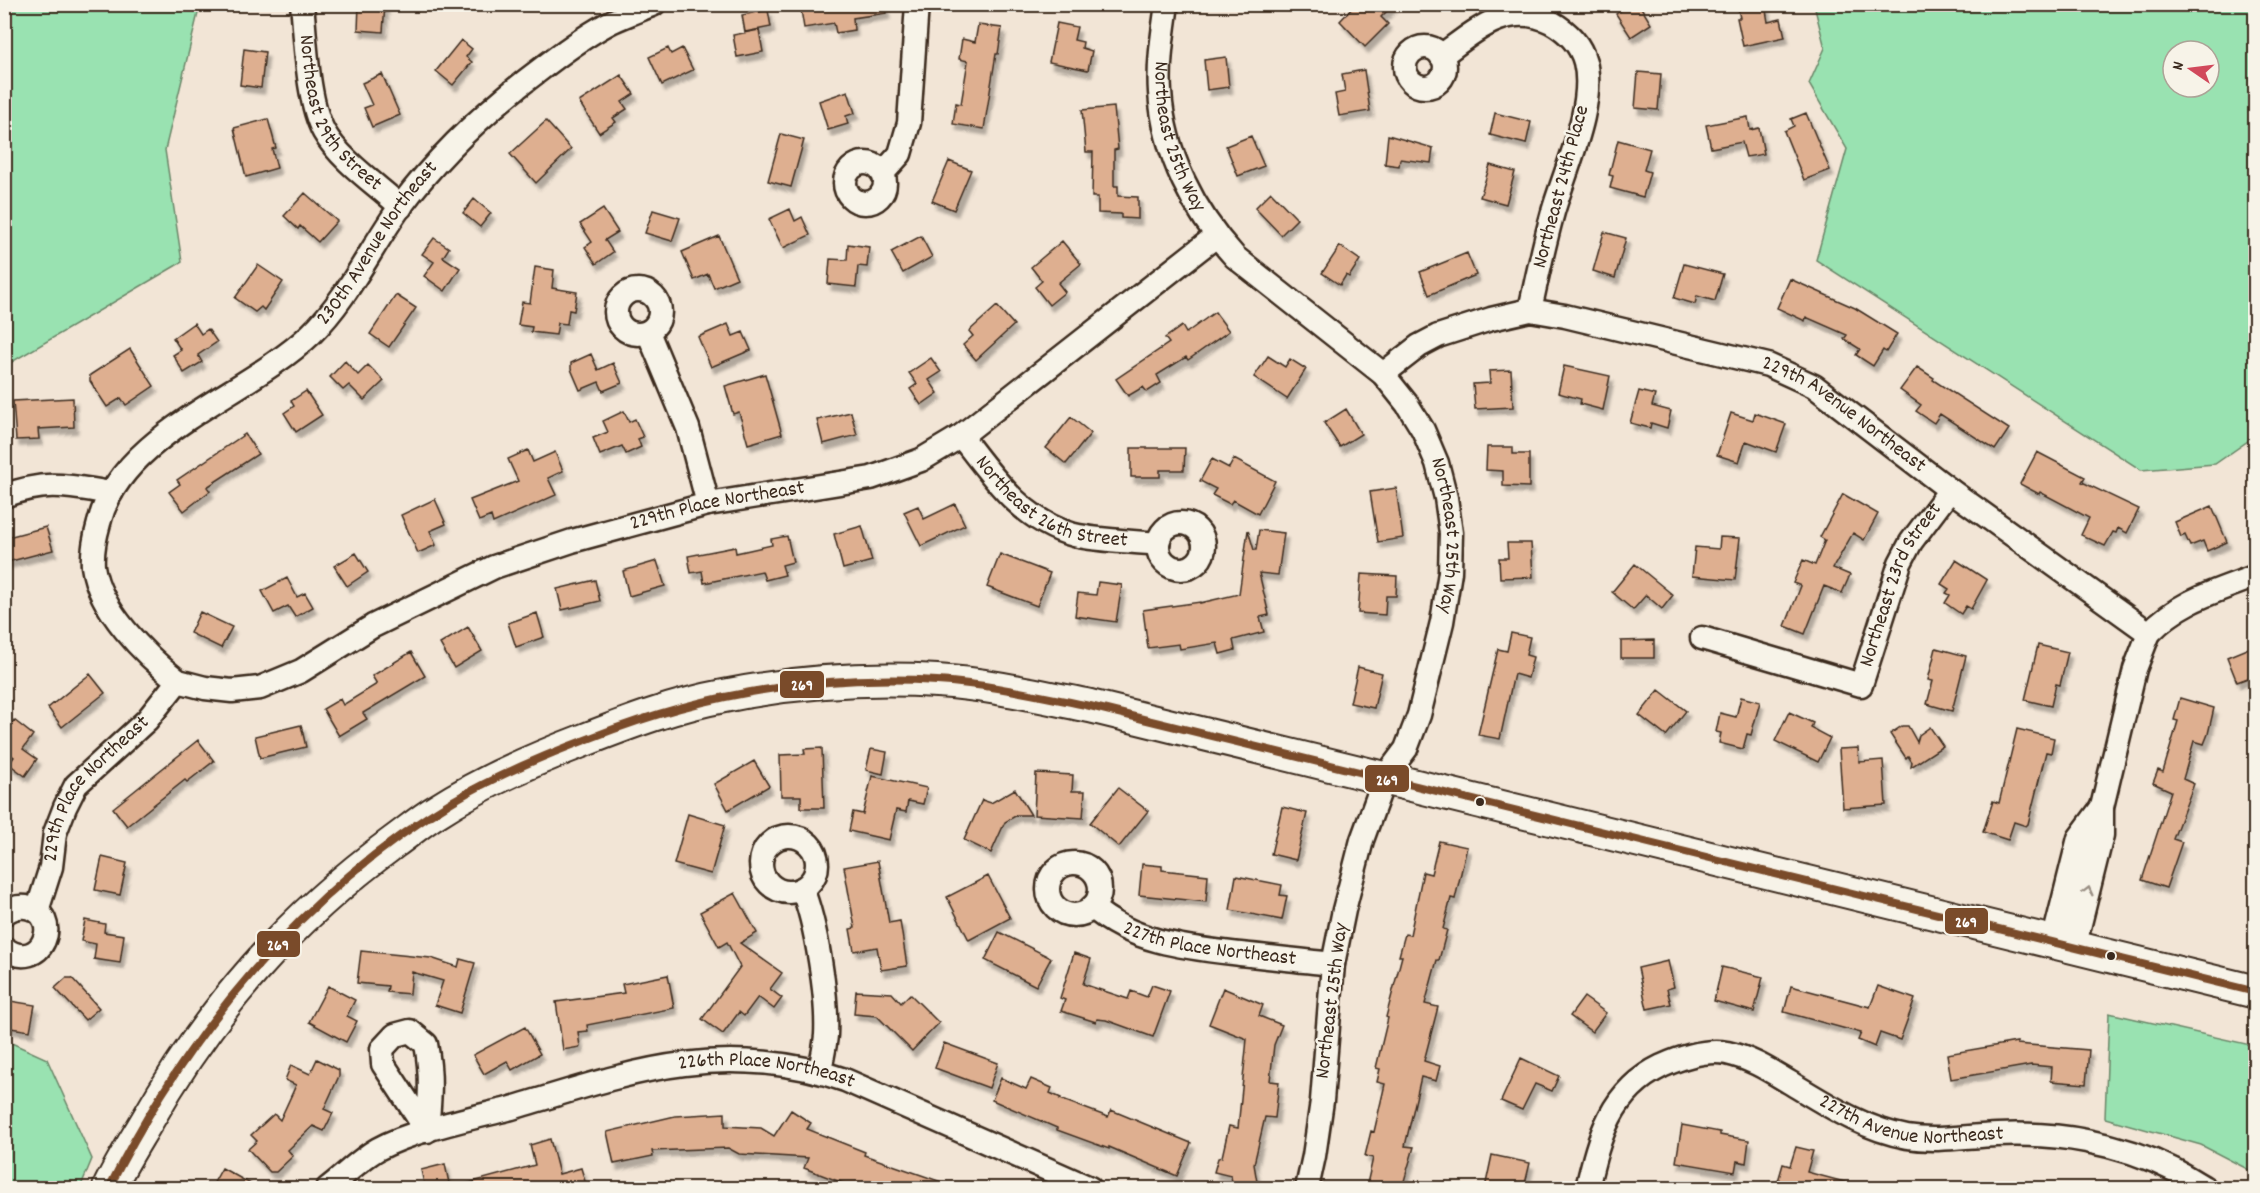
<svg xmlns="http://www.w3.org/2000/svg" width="2260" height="1193" font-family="Dekko,sans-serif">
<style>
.green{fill:#99e2b1;stroke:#6a8668;stroke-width:1.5;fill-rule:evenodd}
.building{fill:#deaf90;stroke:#3b2a1e;stroke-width:1.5;filter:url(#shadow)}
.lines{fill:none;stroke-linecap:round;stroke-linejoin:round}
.minor-casing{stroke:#3b2a1e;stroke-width:27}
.secondary-casing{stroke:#3b2a1e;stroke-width:36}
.minor{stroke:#f7f3e8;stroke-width:22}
.secondary{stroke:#f7f3e8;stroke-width:32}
.bus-1-casing{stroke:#f7f3e8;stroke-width:12}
.bus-1{stroke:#7a4b2a;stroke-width:8}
.oneway{stroke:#998e83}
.bus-dot{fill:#3b2a1e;stroke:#f7f3e8;stroke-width:2}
.labels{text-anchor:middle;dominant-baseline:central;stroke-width:5;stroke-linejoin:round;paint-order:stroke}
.street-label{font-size:21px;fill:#3b2a1e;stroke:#f7f3e8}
.line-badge{stroke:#f7f3e8;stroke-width:2}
.badge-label{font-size:16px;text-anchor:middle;font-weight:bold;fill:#fff}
</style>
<defs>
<filter id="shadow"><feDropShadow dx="3.5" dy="6" stdDeviation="1.5" flood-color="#0004"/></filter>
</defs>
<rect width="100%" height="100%" fill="#f2e5d6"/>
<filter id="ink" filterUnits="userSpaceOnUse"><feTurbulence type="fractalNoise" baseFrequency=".0167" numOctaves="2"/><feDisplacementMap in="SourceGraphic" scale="12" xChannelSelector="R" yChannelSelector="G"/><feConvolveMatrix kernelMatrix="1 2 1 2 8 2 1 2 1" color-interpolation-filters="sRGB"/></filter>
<g filter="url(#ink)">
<path class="green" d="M4,5H200L165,150L182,262L5,366Z
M1814,5H2255V436L2215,464L2141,470L1816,260L1847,149L1809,84L1825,48ZM2173,51H2209V87H2173Z
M2109,1013L2255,1046V1173L2201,1145L2105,1118Z
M5,1040L47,1059L92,1159L80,1188H5Z"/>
<path class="building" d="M359,4H385L383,32L358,30Z
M800,4H885L886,13L853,18L854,30L836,33L834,23L804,28Z
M1356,4H1394L1381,17L1388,24L1365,47L1340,21Z
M1630,4H1639L1651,24L1631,37L1616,14Z
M1737,4H1765L1768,22L1781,19L1785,37L1743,46L1737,18H1740Z
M768,10L771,27L745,32L742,15Z
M1057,23L1077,27L1074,40L1083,42L1082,48L1092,51L1088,70L1049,62Z
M978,25L1002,28L998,54H996L984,129L953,124L956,103L961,104L968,61L959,59L962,39L975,42Z
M759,30L763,52L737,57L733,35Z
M461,40L472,49L466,57L472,62L453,85L436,71Z
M668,48L671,54L682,48L693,70L662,85L649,57Z
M244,49L265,52L261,88L240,85Z
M1226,57L1229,87L1207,90L1204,60Z
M1364,70L1370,111L1339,116L1335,94L1345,92L1342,74Z
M1638,72L1661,74L1658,110L1635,108Z
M382,74L400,115L372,127L364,108L372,105L362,83Z
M621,75L634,94L622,102L627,109L613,118L616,122L599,133L579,102Z
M848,91L855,113L846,116L848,124L828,130L819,101Z
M1114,107L1118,149L1114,150V186H1118V196L1138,197V219L1121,218V214L1098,213V197H1092L1093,152H1086L1082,110Z
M1495,113L1531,122L1526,144L1490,135Z
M1806,113L1830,170L1804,180L1784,131L1794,126L1791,119Z
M1748,117L1750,130L1759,128L1764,154L1746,157L1742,142L1711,148L1706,125Z
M268,119L276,148L272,149L277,168L246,177L234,128Z
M546,121L571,149L536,183L510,154Z
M781,134L804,140L791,187L768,181Z
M1388,135L1433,148L1431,163L1400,159L1399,166L1385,164Z
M1251,136L1264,166L1238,176L1226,146Z
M1618,140L1650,149L1644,170L1650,172L1643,197L1610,188L1613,176L1609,175Z
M949,161L971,170L954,210L932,201Z
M1490,165L1515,172L1506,204L1480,197Z
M1271,192L1297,219L1281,235L1255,208Z
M305,193L337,221L318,242L300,226L298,229L284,216Z
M474,199L491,213L480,227L463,213Z
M603,209L618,232L605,240L613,252L596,264L585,247L592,242L580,224Z
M790,209L795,221L802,217L810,235L783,248L769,219Z
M653,210L680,218L672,241L645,233Z
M1604,232L1626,238L1615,278L1593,271Z
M719,236L737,278L714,288L708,274L694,280L682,252Z
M921,236L932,257L903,273L891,252Z
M434,238L449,248L443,257L460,268L445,291L424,276L434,262L422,254Z
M1062,241L1081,264L1058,283L1065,292L1049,305L1035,287L1042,281L1031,267Z
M848,244L869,247L867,267L858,266L856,287L828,284L830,259L847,260Z
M1340,246L1360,260L1349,277L1346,275L1340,285L1322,273Z
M1467,253L1476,275L1429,295L1420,272Z
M1684,264L1723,274L1715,301L1697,296L1695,304L1674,298Z
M258,265L283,282L264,310L261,307L255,312L235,298Z
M535,267L554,270L552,288L577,292L574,311L569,310L567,324L558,323L556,335L531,332L532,327L518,325L522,302L530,303Z
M1790,279L1855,308L1897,334L1886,352L1883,350L1873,366L1856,355L1860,349L1844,339L1847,335L1806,317L1805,321L1777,308Z
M396,295L416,308L389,347L370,334Z
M997,306L1014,325L976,360L963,345L973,336L969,331Z
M1215,312L1229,331L1188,360L1186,357L1157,375L1161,383L1147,392L1143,387L1128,396L1116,379L1169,343L1165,338L1182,326L1186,333Z
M194,323L201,334L208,329L217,342L198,355L202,362L184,373L173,355L181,350L173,338Z
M728,324L733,336L743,332L751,350L711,367L698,337Z
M130,349L154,386L126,405L121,398L107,407L90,381V375Z
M591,354L598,370L613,363L622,383L603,391L599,382L580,390L571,369V363Z
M1268,356L1285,367L1290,359L1306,369L1287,399L1254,377Z
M931,358L941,372L929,380L938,393L921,405L910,389L917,384L909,373Z
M345,361L358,375L368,365L384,381L364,400L349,385L343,390L330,377Z
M1564,366L1610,376L1603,410L1580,404L1581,399L1558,393Z
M1917,367L1934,378L1933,380L2009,429L1995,450L1940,414L1934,423L1916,411L1921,405L1900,390Z
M1511,370L1513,407L1475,409L1473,384L1490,383L1489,371Z
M765,374L782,434L748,444L739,412L733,414L725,386Z
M306,391L322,415L296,432L284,413L294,406L291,401Z
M1639,391L1655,395L1652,406L1671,411L1667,428L1651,423L1650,428L1630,423Z
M73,398L74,427L38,429L39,439L16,440L13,401Z
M1346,409L1361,434L1340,447L1324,423Z
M624,411L629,422L635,419L643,437L638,439L641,447L626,454L622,446L600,455L593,438L608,432L603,421Z
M851,412L857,435L823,444L817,420Z
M1731,413L1753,420L1755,413L1786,424L1776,452L1746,441L1739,462L1717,455Z
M1071,417L1091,433L1066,464L1046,448Z
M245,434L258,454L207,487L210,491L184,511L169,492L180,484L177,480Z
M1487,447H1513V454H1529V487L1503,486V471L1486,470Z
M1131,448H1185L1184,470H1160V477H1131Z
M528,450L533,462L555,452L563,471L548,478L556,495L493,523L491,516L479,521L470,500L518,481L508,459Z
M2037,452L2085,477L2082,482L2139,509L2127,533L2118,528L2116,533L2113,532L2105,546L2081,535L2089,518L2040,492L2039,494L2020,484Z
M1212,459L1229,468L1234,459L1275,481L1258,514L1233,500L1230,504L1212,495L1216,489L1200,481Z
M1396,488L1403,538L1378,542L1370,492Z
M1843,494L1878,514L1864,540L1853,533L1833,568L1850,575L1842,593L1824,586L1805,634L1785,626L1801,586L1793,583L1803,560L1815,565L1825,540L1820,537Z
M435,499L446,524L430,531L436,545L418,553L401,515Z
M955,504L965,525L921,546L904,512L918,506L924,519Z
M2212,506L2227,542L2207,551L2203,541L2190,546L2185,535L2181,537L2175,522Z
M862,526L872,561L843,569L834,534Z
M46,527L53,550L4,563V538Z
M1248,530L1254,550H1256L1259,530L1284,533L1278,575L1259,573L1269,615L1260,617L1264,632L1233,640L1235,650L1220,654L1217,643L1180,649L1179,644L1148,648L1143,610L1200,602V603L1239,594Z
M787,536L793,562L782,565L785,575L765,580L762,571L704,583L702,571L691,573L688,556L735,547L736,553L772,545L771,539Z
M1720,537L1740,538L1735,580L1692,576L1695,547L1719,549Z
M1507,543H1531L1533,577L1500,578L1499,558H1508Z
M356,553L368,572L347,586L334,566Z
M1000,554L1050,573L1037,606L987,587Z
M1956,560L1987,580L1971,609L1966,606L1961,614L1945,603L1950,595L1946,593L1949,589L1941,584Z
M657,561L665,586L629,596L623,571Z
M1635,564L1673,595L1662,609L1646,595L1633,610L1612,592Z
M1361,574L1397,576L1396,596H1386L1385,615L1358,613Z
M287,578L297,597L305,593L313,607L295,617L288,606L274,613L262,591Z
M595,580L600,601L562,610L557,589Z
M1098,582L1122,585L1116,622L1075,616L1078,593L1096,595Z
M200,612L232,627L221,648L190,633Z
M537,613L544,637L516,647L508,623Z
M468,627L482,651L454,668L440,644Z
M1511,633L1530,637L1526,655L1533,657L1528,678L1514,674L1500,739L1478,735L1498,649L1507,651Z
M1654,640V658H1621V641Z
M2038,645L2068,652L2060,685L2056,684L2051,706L2025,700Z
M2256,645V675L2237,682L2227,657Z
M1936,648L1966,656L1952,711L1927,704L1933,681L1928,680Z
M411,652L425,676L363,713L367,719L339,736L323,709L340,699L343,705L377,684L372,676Z
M1358,667L1382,673L1374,708L1350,703Z
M90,674L105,693L62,727L48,708Z
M1659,690L1686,711L1666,736L1639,715Z
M1741,697L1760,702L1751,735L1747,734L1743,749L1719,743L1721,733L1716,732L1720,713L1736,717Z
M2180,698L2214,708L2208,734L2204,744L2194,741L2183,779L2194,784L2173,839L2182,842L2166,888L2142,880L2171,791L2153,783L2158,770L2163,772L2178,721L2174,720Z
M1789,712L1813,723L1811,728L1830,738L1818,762L1775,741Z
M14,720L33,735L23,749L37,759L25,776L9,764L14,757L4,750V733Z
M301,725L306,747L260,758L255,736Z
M1902,726H1908L1917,742L1919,735L1930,727L1943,746L1911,767L1912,762L1908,756L1906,758L1890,734Z
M2017,729L2054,738L2051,753L2046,752L2028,824L2026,826L2014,822L2008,840L1983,832L1993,801L1999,803Z
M198,740L214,761L187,782L185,780L127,826L113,808Z
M822,748L824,808H801V796H781L780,755L805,754L804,749Z
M1858,748L1859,762L1883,760L1886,805L1843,808L1839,749Z
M871,749L887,752L883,774L866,770Z
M754,761L769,786L728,810L714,784Z
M1036,773L1073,775L1072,791H1085L1083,818L1034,815Z
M872,776L927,788L923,804L908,801L906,812L896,810L889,840L849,831L853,812L863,814Z
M1118,788L1148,811L1119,847L1090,823Z
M1015,789L1031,815H1017L1005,822L991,853L964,840L982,800L991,803Z
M1282,807L1307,813L1296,860L1271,854Z
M688,814L725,825L711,874L674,864Z
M1439,841L1467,847L1455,899L1451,898L1443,929L1447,930L1439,960H1437L1425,1004L1438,1007L1424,1061L1440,1066L1436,1081L1421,1077L1405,1146L1414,1147L1402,1188H1366L1373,1158L1365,1156L1371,1131L1374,1132L1385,1084L1377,1082L1380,1069L1376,1068L1388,1018L1386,1017L1402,956H1399L1405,934L1410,935L1423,872L1431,874Z
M102,857L127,863L120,895L95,890Z
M878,861L889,923L900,921L907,966L881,970L877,947L854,951L850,929L855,928L844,867Z
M1142,864L1162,866V870L1208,875L1206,902L1139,895Z
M988,876L1010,918L969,940L947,897Z
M1236,876L1282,885L1280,895L1287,896L1282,920L1230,910Z
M735,893L757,933L740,943L782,973L770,989L782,998L774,1009L758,997L744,1016L739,1012L723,1034L702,1019L740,967L727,942L719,947L700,912Z
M85,920L105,924L104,932L124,935L120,963L94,959L96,944L81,941Z
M999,932L1051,958L1036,986L985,960Z
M361,951L431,958L458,967L460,959L475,963L460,1013L435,1005L443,981L412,972L410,994L387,992L388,986L357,983Z
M1074,953L1091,959L1083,984L1128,999L1131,991L1147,997L1152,985L1170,991L1153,1037L1106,1020L1097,1019L1096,1022L1061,1011L1065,1000L1060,998Z
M1668,961L1674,987L1667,989L1671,1004L1647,1009L1638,968Z
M1722,967L1763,977L1754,1012L1714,1001Z
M668,975L674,1008L587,1025L588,1031L578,1032L580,1047L563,1050L556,1002L624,993L622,984Z
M66,978H72L99,1008L85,1020L55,988Z
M328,986L355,1000L347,1016L357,1021L346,1042L309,1022Z
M1791,986L1870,1007L1878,986L1915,999L1900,1040L1880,1033L1875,1047L1858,1040L1861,1033L1784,1012Z
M1223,988L1263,1005L1259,1016L1282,1025L1274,1045L1270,1081L1279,1082L1275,1118L1265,1117L1254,1164L1258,1188H1233L1231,1176L1214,1172L1218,1158L1222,1157L1229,1126L1238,1128L1247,1039L1209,1024Z
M856,991L892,993L901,1003L910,994L939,1023L912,1051L877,1016L854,1014Z
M1584,997L1606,1013L1592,1032L1570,1016Z
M4,1000L35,1005L30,1031L4,1027Z
M525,1027L540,1054L512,1070L507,1061L484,1074L473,1055Z
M2017,1042V1044L2089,1050L2086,1084L2051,1081L2052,1067L2031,1065L1951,1079L1947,1054Z
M944,1043L998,1063L989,1088L935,1068Z
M1521,1058L1559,1076L1552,1091L1535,1084L1522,1110L1501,1101Z
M317,1059L339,1070V1076L324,1109L333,1113L324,1131L313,1126L288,1150L293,1156L276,1172H270L248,1149L257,1141L251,1135L274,1114L280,1120L296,1085L285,1080L291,1065L310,1074Z
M1001,1078L1026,1089L1031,1079L1052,1088L1050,1093L1061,1098L1060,1099L1108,1117L1111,1110L1191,1143L1177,1176L1109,1147V1149L1057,1130V1128L992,1100Z
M791,1110L811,1123L807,1129L865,1152L864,1155L953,1186V1188H856L804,1168L808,1158L739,1154L728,1148L652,1151L653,1156L614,1164L607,1132L675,1116L725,1113V1126L761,1128L774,1136Z
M1682,1125L1720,1132V1135L1749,1140L1746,1163L1737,1161L1735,1172L1676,1162Z
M550,1139L559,1174L581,1168L587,1188H466L465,1184L535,1165L530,1145Z
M1796,1147L1813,1151L1807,1172L1852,1184L1851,1188H1776L1783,1164L1790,1166Z
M1492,1155L1530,1163L1524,1188H1485Z
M445,1164L450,1188H425L421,1170Z
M222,1168L258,1188H211Z"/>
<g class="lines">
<g class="minor-casing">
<g id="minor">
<path id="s1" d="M302,4C306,41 307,101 324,132C340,160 377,185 401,207"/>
<path id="s2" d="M1167,4C1163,33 1158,63 1160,92C1164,154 1194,212 1235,257L1383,374L1407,404L1423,430L1437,463L1446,498L1451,533L1450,572L1442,622L1419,715L1406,749L1385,777L1362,840L1344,910L1333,964L1322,1101L1314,1156L1307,1188"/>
<circle cx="1425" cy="67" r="20"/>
<path d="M1441,56C1474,32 1508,0 1551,22C1567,31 1580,43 1585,62C1596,105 1565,170 1553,212C1544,244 1537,277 1530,310"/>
<circle cx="865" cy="183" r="20"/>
<path d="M883,173L900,154L909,123L917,4"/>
<circle cx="638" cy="312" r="22"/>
<path d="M648,332L688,428L708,504"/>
<path id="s3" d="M1383,374L1419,346L1438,336L1491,319L1530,310L1565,316L1768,365L1814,386L1950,490L2149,633C2181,600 2214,592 2256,576"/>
<path id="s4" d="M961,436C992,476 1022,521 1074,535C1101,541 1131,541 1158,544"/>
<path d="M4,496C47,480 67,486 111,493"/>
<circle cx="1181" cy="546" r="23"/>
<path id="s5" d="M1702,638L1861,685L1900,563L1911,542L1950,490"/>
<path id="s6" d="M178,681C145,655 99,610 93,566C92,552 95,537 99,523C121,433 249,394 311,334C348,298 370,249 400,207C440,153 491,106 545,66C566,50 589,33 613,21C626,15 640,10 654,4"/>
<path d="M2102,807L2135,669L2149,633"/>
<circle cx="789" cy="864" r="28"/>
<circle cx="1074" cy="889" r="26"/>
<path d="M802,889C816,922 828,998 826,1035C825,1047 822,1059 820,1071"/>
<path id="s7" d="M1092,907C1133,943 1189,948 1240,954C1271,957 1302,961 1333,964"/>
<path id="s8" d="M37,911L51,867L55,833L65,807L76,785L147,720L178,681L205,688L232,691L260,688L301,671L373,626L494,567L572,541L708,504L871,478L921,460L961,436L1216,236"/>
<path d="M4,914C10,909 18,906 26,907C65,914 42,976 4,948"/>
<path d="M2053,942L2079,838L2102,807V835L2074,948"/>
<path d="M410,1031L426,1044C432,1076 430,1098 427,1131L383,1064L382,1049L395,1035Z"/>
<path id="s9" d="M328,1188C344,1176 360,1159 378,1149C414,1130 468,1119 508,1109C564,1093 626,1071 684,1064C737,1057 794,1062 845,1080L1090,1188"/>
<path id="s10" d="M1587,1188C1599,1138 1610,1091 1662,1066C1682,1057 1705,1049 1727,1053C1750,1058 1769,1070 1789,1082C1826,1104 1863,1129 1907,1137C1937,1142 1967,1136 1997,1135C2056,1132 2121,1143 2174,1170C2184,1175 2194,1182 2205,1188"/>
</g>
</g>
<g class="secondary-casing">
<path id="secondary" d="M109,1188C120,1165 134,1143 147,1121C211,1008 289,919 394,842C408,832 422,820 437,811C482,782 532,760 582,741C628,723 675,705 724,696C793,682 867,677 937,681C989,684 1040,696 1090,706L2256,992"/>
</g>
<use href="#minor" class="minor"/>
<use href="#secondary" class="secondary"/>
<g class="bus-1-casing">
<path id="bus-1" d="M109,1188C186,1034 304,890 453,801C497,775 545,755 593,737C705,693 818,674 937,681C989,684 1039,696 1090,706L2256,992"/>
</g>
<use href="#bus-1" class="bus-1"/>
</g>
<defs><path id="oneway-chevron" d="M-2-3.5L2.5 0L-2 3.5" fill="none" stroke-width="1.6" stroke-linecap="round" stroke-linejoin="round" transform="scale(1.5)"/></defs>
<use class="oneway" href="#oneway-chevron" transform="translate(2088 891) rotate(-76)"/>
</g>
<g class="bus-dot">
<circle cx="1480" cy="802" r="5"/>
<circle cx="2111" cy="956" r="5"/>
</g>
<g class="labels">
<g class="street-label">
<text stroke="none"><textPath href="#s1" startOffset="120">Northeast 29th Street</textPath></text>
<text stroke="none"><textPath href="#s2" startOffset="136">Northeast 25th Way</textPath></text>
<text transform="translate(1562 187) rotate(-75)">Northeast 24th Place</text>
<text stroke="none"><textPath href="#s6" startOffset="592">230th Avenue Northeast</textPath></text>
<text stroke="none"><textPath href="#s3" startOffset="498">229th Avenue Northeast</textPath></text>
<text stroke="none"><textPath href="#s4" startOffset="118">Northeast 26th Street</textPath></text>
<text stroke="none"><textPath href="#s8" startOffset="858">229th Place Northeast</textPath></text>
<text stroke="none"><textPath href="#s2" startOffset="640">Northeast 25th Way</textPath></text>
<text stroke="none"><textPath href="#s5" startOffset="274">Northeast 23rd Street</textPath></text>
<text stroke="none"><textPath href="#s8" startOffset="140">229th Place Northeast</textPath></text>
<text stroke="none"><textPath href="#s7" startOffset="126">227th Place Northeast</textPath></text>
<text transform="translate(1333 1001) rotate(-83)">Northeast 25th Way</text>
<text stroke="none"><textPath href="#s9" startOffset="465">226th Place Northeast</textPath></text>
<text stroke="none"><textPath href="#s10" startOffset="417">227th Avenue Northeast</textPath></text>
</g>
</g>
<g class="line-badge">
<rect x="779" y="670" width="46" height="29" rx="6" fill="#7a4b2a"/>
<rect x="1364" y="764" width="46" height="29" rx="6" fill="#7a4b2a"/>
<rect x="1944" y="907" width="45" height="28" rx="6" fill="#7a4b2a"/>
<rect x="256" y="930" width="45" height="28" rx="6" fill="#7a4b2a"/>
</g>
<g class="badge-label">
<text x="802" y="690">269</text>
<text x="1387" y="785">269</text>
<text x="1966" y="927">269</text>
<text x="278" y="950">269</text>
</g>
<rect width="2260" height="1193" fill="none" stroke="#f7f3e8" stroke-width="24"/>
<rect x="12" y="12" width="2236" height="1169" fill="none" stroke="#3b2a1e" stroke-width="2" filter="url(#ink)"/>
<g transform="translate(2191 69) rotate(284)"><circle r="28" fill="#f7f3e8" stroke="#aca397" stroke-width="1.5"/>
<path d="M0-4.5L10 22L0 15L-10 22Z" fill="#d1495b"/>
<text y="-9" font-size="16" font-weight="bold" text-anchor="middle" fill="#3b2a1e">N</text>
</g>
</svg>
